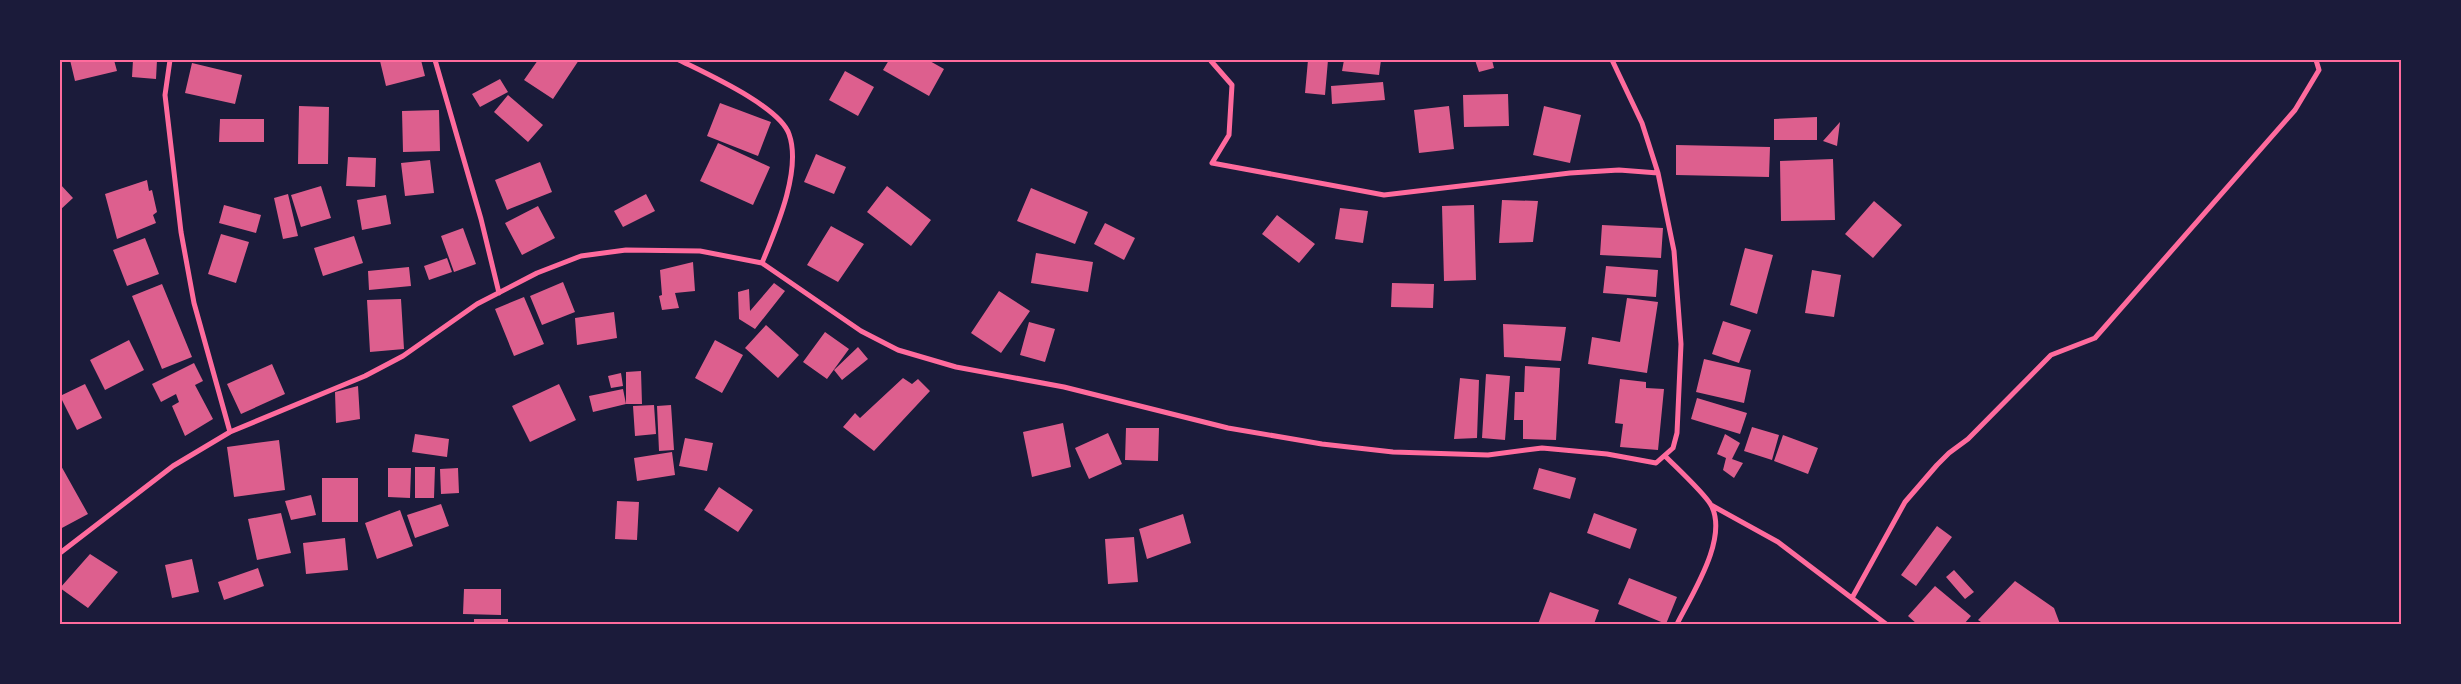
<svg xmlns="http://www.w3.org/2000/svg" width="2461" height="684" font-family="Quicksand,sans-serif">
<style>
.building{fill:#dd5f8e}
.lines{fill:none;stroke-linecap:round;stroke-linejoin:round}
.minor{stroke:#ff6b9d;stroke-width:5}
.neatline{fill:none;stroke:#ff6b9d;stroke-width:2}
</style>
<rect width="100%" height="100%" fill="#1b1b3a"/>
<path class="building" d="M70,60H114L117,71L75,81Z
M133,60H157L156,79L132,77Z
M384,60H421L425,76L386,86L380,61Z
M538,60H579L553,99L524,80Z
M889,60H928L944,69L929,96L883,70Z
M1308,60H1328L1325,95L1305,93Z
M1344,60H1381L1379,75L1342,71Z
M1475,60H1492L1494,68L1479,72Z
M192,63L242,75L235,104L185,93Z
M845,71L874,87L858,116L829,100Z
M500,79L508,92L480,107L472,94Z
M1383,82L1385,100L1332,104L1331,86Z
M1508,94L1509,126L1464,127L1463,95Z
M508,95L543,125L528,142L494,112Z
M720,103L771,122L758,156L707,136Z
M299,106L329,107L328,164H298Z
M1449,106L1454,149L1419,153L1414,110Z
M1544,106L1581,115L1570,163L1533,155Z
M439,110L440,151L403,152L402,111Z
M1817,117V140H1774V119Z
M220,119H264V142H219Z
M1840,122L1837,146L1823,141Z
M718,143L770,167L753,205L700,181Z
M1676,145L1770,147L1769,177L1676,175Z
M816,154L846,167L834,194L804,182Z
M348,157L376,158L375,187L346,186Z
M1833,159L1835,220L1781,221L1780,161Z
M430,160L434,193L405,196L401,163Z
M540,162L552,192L507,210L495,180Z
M147,180L149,191L152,190L157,212L153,215L156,223L117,239L105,194Z
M60,184L73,198L60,210Z
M321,186L331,218L301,227L291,195Z
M887,186L931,220L911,246L867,212Z
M1031,188L1088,212L1075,244L1017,221Z
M288,194L298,236L283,239L274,198Z
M646,194L655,211L623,227L614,211Z
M386,195L391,224L362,230L357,200Z
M1502,200L1538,201L1533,242L1499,243Z
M1874,201L1902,225L1873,258L1845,234Z
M224,205L261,215L256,233L219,223Z
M1474,205L1476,280L1444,281L1442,206Z
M538,206L555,238L522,255L505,223Z
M1340,208L1368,211L1363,243L1335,239Z
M1277,215L1315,244L1299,263L1262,234Z
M1105,223L1135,238L1124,260L1094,244Z
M1602,225L1663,228L1661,258L1600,255Z
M831,226L864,244L838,282L807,265Z
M463,228L476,264L454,272L441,236Z
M221,234L249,242L236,283L208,274Z
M354,236L363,263L323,276L314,248Z
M145,238L159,274L127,286L113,250Z
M1745,248L1773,255L1757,314L1730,305Z
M1036,253L1093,262L1088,292L1031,283Z
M447,258L452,272L429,280L424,266Z
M693,262L695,291L675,293L679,308L662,310L659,296L662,295L660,270Z
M1606,266L1658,270L1656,297L1603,293Z
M409,267L411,286L369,290L368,271Z
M1812,270L1841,275L1834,317L1805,313Z
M563,282L575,312L542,325L530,296Z
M774,283L785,291L755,329L739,319L738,292L749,289L750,311Z
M1392,283L1434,284L1433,308L1391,307Z
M162,284L192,357L162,369L132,296Z
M999,291L1030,311L1001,353L971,333Z
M524,297L544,344L514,356L495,309Z
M1627,298L1658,302L1647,373L1588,364L1592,337L1620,342Z
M401,299L404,349L370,352L367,300Z
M614,312L617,338L577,345L575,318Z
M1723,321L1751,330L1739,363L1712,354Z
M1029,322L1055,329L1045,362L1020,355Z
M1503,324L1566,327L1561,361L1504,357Z
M766,325L799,355L778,378L745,348Z
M825,332L849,349L827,379L803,362Z
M129,340L144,370L105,390L90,360Z
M715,340L743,355L722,393L695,378Z
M858,347L868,359L842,380L834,370Z
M1704,359L1751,370L1744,403L1696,392Z
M194,363L203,381L195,385L213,419L185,436L172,406L179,402L176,394L161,402L152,384Z
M272,364L285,394L241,414L227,384Z
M1525,366L1560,368L1556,440L1523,439V420H1514L1515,392H1524Z
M641,371L642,404H626L593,412L589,396L623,389L626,404V372Z
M621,373L623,386L611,388L608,376Z
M1486,374L1510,376L1505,440L1482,438Z
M903,378L912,384L918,379L930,391L874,451L843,427L855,413L860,418Z
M1460,378L1479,380L1477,438L1454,439Z
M1620,379L1646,382V388L1664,389L1658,450L1620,447L1623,424L1615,423Z
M85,384L102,418L77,430L60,396Z
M559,384L576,420L530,442L512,406Z
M358,386L360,419L336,423L335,392Z
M1697,398L1747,413L1740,434L1691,419Z
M654,405L656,434L635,436L633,406Z
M671,405L674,450L659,451L657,406Z
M1063,423L1071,467L1032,477L1023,432Z
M1752,427L1779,435L1772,460L1744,451Z
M1126,428H1159L1158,461L1125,460Z
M1108,433L1122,464L1089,479L1075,448Z
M415,434L449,439L447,457L412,452Z
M1725,434L1740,443L1732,459L1743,463L1734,478L1723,470L1726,458L1717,454Z
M1783,435L1818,448L1808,474L1774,461Z
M685,438L713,443L707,471L679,466Z
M279,440L285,490L234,497L227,447Z
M672,452L675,475L637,481L634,458Z
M60,464L88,514L60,529Z
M415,467H435L434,498H415Z
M388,468H411L410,498L388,497Z
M458,468L459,493L441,494L440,469Z
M1539,468L1576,478L1570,499L1533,489Z
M322,478H358V522H322Z
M719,487L753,510L738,532L704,510Z
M311,495L316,515L291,520L285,501Z
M617,501L639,502L637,540L615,539Z
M441,504L449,526L415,538L407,515Z
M400,510L413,546L377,559L365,523Z
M281,513L291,553L257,560L248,519Z
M1594,513L1637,529L1630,549L1587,533Z
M1183,514L1191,543L1147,559L1139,529Z
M1937,526L1952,537L1916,586L1901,575Z
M1134,537L1138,582L1108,584L1105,539Z
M345,538L348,570L306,574L303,543Z
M90,554L118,572L88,608L60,588Z
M192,559L199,592L172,598L165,565Z
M258,568L264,586L224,600L218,582Z
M1954,570L1974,592L1965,599L1946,577Z
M1629,578L1677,597L1666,624L1618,604Z
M2015,581L2054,608L2060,624H1984L1978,620Z
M1935,586L1971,616L1964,624H1917L1908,616Z
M464,589H501V615L463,614Z
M1550,592L1599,610L1594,624H1538Z
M474,619H508V624H474Z"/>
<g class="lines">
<path class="minor" d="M170,60L165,95L181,232L194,303L230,432
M435,60L481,219L499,293
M679,60C705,73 779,106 789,134C802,170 776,229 762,263
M1211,61L1232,85L1229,135L1212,163L1384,195L1570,173L1619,170L1658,173
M1666,457C1677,468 1704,493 1711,505C1729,538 1692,594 1677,624
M1711,505L1778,542L1886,624
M60,553L173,466L230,432L365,376L403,356L477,304L537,273L581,256L626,250L700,251L762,263L861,331L898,350L956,367L1064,387L1228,428L1322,444L1393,452L1488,455L1542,448L1607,454L1656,463L1673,448L1677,433L1681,344L1674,251L1658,173L1642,123L1612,60
M1852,598L1905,502L1937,465L1949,453L1968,439L2051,355L2095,338L2295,110L2319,70L2316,60"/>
</g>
<rect width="2461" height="684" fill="none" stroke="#1b1b3a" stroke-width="122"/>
<rect x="61" y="61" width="2339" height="562" class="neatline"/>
</svg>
